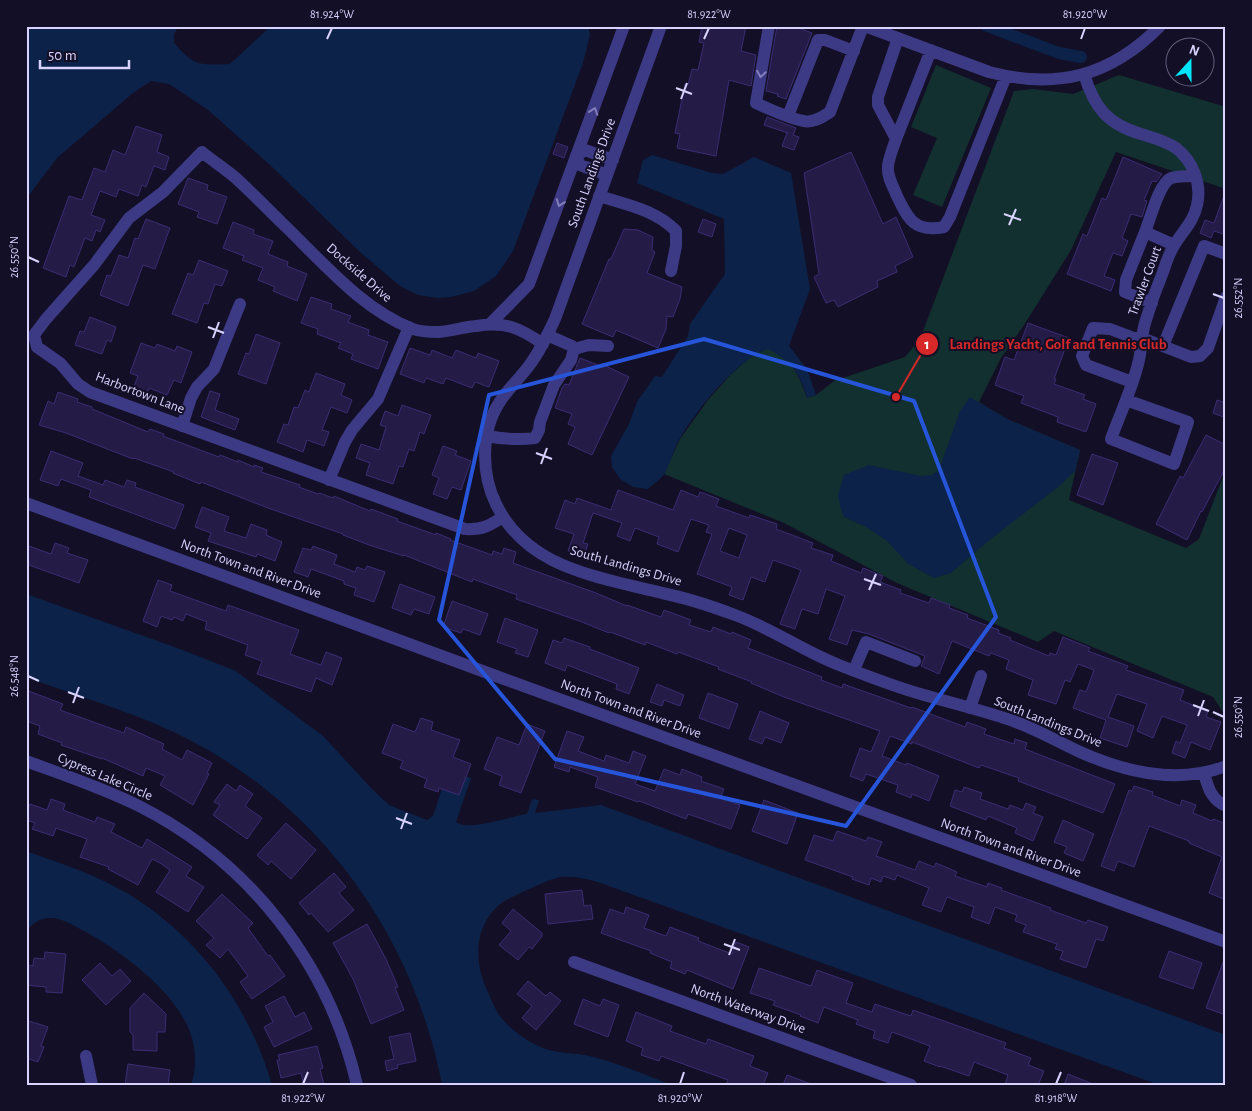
<svg xmlns="http://www.w3.org/2000/svg" width="1252" height="1111" font-family="'Alegreya Sans',sans-serif">
<style>
.green{fill:#12302f}
.water{fill:#0c2248}
.lines{fill:none;stroke-linecap:round;stroke-linejoin:round}
.canal{stroke:#0c2248;stroke-width:12}
.building{fill:#241b47;stroke:#3b2d73;fill-rule:evenodd}
.minor{stroke:#3d3a85;stroke-width:12}
.oneway{stroke:#837fbc}
.marked{fill:none;stroke:#2655da;stroke-width:4;stroke-linejoin:round}
.ticks{fill:none;stroke:#d9d4ff;stroke-width:2}
.labels{text-anchor:middle;dominant-baseline:central;stroke-width:4;stroke-linejoin:round;paint-order:stroke}
.street-label{font-size:14px;fill:#d9d4ff;stroke:#130f26}
.leader{fill:none;stroke:#d62828;stroke-width:2}
.callout-dot{fill:#d62828;stroke:#130f26;stroke-width:2}
.mark-label{font-size:15px;text-anchor:middle;font-weight:bold;fill:#fff}
.callout-label{font-size:15px;text-anchor:middle;font-weight:bold;fill:#d62828;stroke:#130f26;stroke-width:4;stroke-linejoin:round;paint-order:stroke}
.neatline{fill:none;stroke:#d9d4ff;stroke-width:2}
.ticks-label{font-size:12px;text-anchor:middle;fill:#d9d4ff}
</style>
<rect width="100%" height="100%" fill="#130f26"/>
<path class="green" d="M936,65L991,88L942,207L913,195L937,138L911,127Z
M1119,75L1226,107V189L1116,152L1071,250L1024,325L1001,358L979,402L1007,419L1080,450L1069,500L1186,548L1199,539L1226,469V717L1213,697L1054,631L1038,642L897,583L784,523L664,474L680,439L708,400L730,375L756,352L768,348C793,362 798,372 807,398L816,395L834,381L905,357L920,339L1014,91L1034,89L1073,94Z"/>
<path class="water" d="M26,26H179L174,34V43C195,67 200,65 230,64L271,26H588L590,35L583,63L513,251L496,276L474,291L451,297L438,298L418,295L400,286L360,252L269,164L208,110L169,84L151,81L133,93L57,158L26,199Z
M652,155L712,173L723,174L754,157L791,173L810,289L789,346L807,369L816,395L807,398C800,373 791,361 768,349C736,359 698,409 680,438C674,449 671,462 665,473C661,479 653,484 648,489L633,487L620,479L612,467L611,456L629,424L637,402L655,376L662,377L688,336L690,324L725,274L724,219L637,183L643,160Z
M970,397L1007,419L1080,450L1075,471L1058,487L987,542L951,573L934,578L908,564L887,541L866,527L844,517L841,510L838,495L844,475L869,465L921,476L932,475L939,470L960,411Z
M26,594L180,649L236,671L323,736L373,790L389,805L427,820L433,816L448,770L471,778L456,822C469,832 511,816 527,814L532,799L539,800L535,813L601,805L1226,1035V1085H1159L620,890C601,883 581,875 561,877C550,879 539,885 529,889C519,894 508,898 499,905C473,928 474,963 488,992C493,1005 499,1018 510,1027C521,1037 535,1046 549,1050C565,1054 582,1053 597,1058C623,1065 648,1076 672,1085H442C415,942 327,815 199,745C145,715 84,699 26,677Z
M26,851C54,861 82,870 108,883C189,923 247,999 272,1085H191C197,1069 196,1047 190,1032C175,991 121,951 84,931C73,925 61,917 48,918C38,919 32,924 26,932Z"/>
<g class="lines">
<path class="canal" d="M987,26L1059,53L1081,57"/>
</g>
<path class="building" d="M702,26H746L741,51L756,55L751,86L729,80L716,156L677,148L680,134L675,133L685,84L688,85L692,69L698,70L704,43L699,42Z
M777,26H793L812,33L786,99L777,96L778,94L766,91Z
M767,117L796,128L793,135L799,137L794,150L782,146L787,133H788L764,125Z
M136,126L162,135L157,152L169,157L165,170L154,166L146,187L142,185L138,196L119,189L116,197L100,191L91,215L105,220L100,232L96,230L92,241L85,238L74,267L70,265L66,277L43,268L69,196L82,200L94,168L105,172L113,150L125,155Z
M557,143L568,147L564,158L553,154Z
M851,152L883,224L896,217L913,257L895,266L897,272L877,281L878,287L838,307L834,300L826,303L814,277L819,274L804,173Z
M1123,157L1162,174L1156,182L1152,181L1144,200L1147,201L1142,217L1131,214L1122,238L1128,241L1122,256L1113,253L1104,276L1115,280L1111,291L1067,274L1083,234L1087,236L1102,198L1106,200Z
M188,178L208,185L207,190L227,197L217,224L197,217L199,212L178,204Z
M1225,193L1226,235L1214,231L1211,238L1200,233L1205,220L1214,223Z
M146,219L170,228L155,269L143,265L128,306L100,295L107,275L111,276L119,255L128,258L135,238L138,239Z
M703,219L716,224L712,237L698,232Z
M233,222L254,230L253,234L273,241L268,254L288,262L287,266L307,274L297,301L273,291L275,287L258,280L263,268L242,260L244,256L223,248Z
M624,229L638,230L653,237L652,250L655,252L647,273L682,287L680,299L673,317L667,316L666,329L658,348L616,330L613,337L582,324L609,259H611Z
M199,260L228,271L222,286L215,284L208,304L204,303L197,323L172,314L188,273L193,275Z
M311,297L332,304L331,309L351,316L348,322L369,330L368,335L388,342L378,369L351,359L353,354L338,348L341,343L317,334L318,329L301,323Z
M90,317L116,327L111,342L107,340L102,354L75,345L80,331L84,332Z
M1028,323L1069,338L1054,379H1056L1054,384L1085,395L1083,399L1096,404L1086,432L1057,422L1058,417L1021,403L1024,396L995,385L1005,357L1014,360Z
M256,334L280,343L266,384L238,374L246,353L249,354Z
M141,343L155,348L157,344L175,351L177,346L192,352L181,383L174,380L167,395L149,388L147,394L133,389L138,376L130,373Z
M410,348L430,355L432,350L452,358L456,350L476,358L478,353L499,361L489,387L475,382L472,388L446,378L443,384L426,378L424,383L400,374Z
M580,358L603,367L604,365L629,377L592,455L568,444L575,427L568,424L572,414L555,408L562,388L565,384L569,385Z
M316,373L345,384L341,395L352,400L347,413L331,407L322,430L329,432L324,446L307,440L303,452L277,442L284,424L288,425L294,407L298,408L305,390L309,392Z
M210,391L220,394L215,410L239,419L235,430L201,417Z
M58,392L78,399L77,402L92,407V409L148,432L150,429L164,434L163,436L219,457L220,455L238,462V460L254,467V465L263,468L261,472L300,485L299,487L318,494L319,493L333,498L334,496L370,511L371,509L398,519L397,521L436,535V533L451,539L450,540L492,555L493,551L502,554L504,548L516,552L513,563L596,593L627,606V605L661,617L664,610L691,620L689,625L711,632L713,627L731,634L732,632L751,640L748,648L822,677L821,680L842,688L843,684L911,708L912,707L965,727L967,722L986,729L984,734L1014,744L1015,739L1027,743L1025,749L1115,784L1103,813L1018,781L1019,778L981,765L979,768L912,742V744L890,736L882,756L906,765L907,763L939,776L929,801L912,794L911,798L896,792L898,785L866,774L863,781L850,776L860,748L871,752L880,731L784,697L751,683L752,682L718,669L719,667L678,652L677,654L646,642L645,645L610,632L609,633L582,622L516,599L517,595L473,579L472,582L404,555V556L369,545L343,535V534L268,508L201,482L200,484L173,473L174,472L134,458L133,459L66,433L39,425L48,401L54,404Z
M1217,400L1226,403V418L1213,413Z
M402,405L431,415L424,434L420,432L414,451L409,449L403,467L399,466L393,484L366,475L370,463L356,458L361,444L379,450L386,427L380,425L385,411L398,416Z
M1206,435L1226,445V467L1202,512L1201,511L1187,540L1156,524L1180,476L1183,478Z
M443,446L457,451L455,455L471,461L461,490L452,487L447,499L433,494L439,478L432,475Z
M51,451L83,463L78,476L103,485L105,480L124,487L127,480L136,483L135,487L184,505L175,529L89,497L91,490L61,479L58,486L40,480Z
M1092,454L1118,463L1103,505L1077,495Z
M618,490L673,510L681,490L698,497L700,492L719,499L716,506L749,518L750,515L777,524L776,529L813,543L811,548L833,555L831,561L861,573L863,568L883,576L880,582L901,590L900,593L929,603L931,598L950,605L949,608L968,615L967,618L999,630L998,633L1011,638L1010,640L1049,656L1050,653L1056,655L1063,637L1090,648L1088,651L1128,666L1126,670L1184,690L1180,700L1208,711L1206,717L1221,722L1210,750L1191,742L1185,758L1172,753L1176,741L1180,743L1187,725L1162,716L1153,738L1137,731L1147,704L1117,694L1108,717L1134,726L1127,747L1100,738L1106,720L1073,708L1080,690L1086,692L1094,670L1078,664L1070,682L1065,680L1056,704L1028,695L1033,680L1006,669L1009,660L991,653L989,656L952,641L939,674L921,666L925,656L869,634L852,630L847,645L829,639L845,596L826,589L818,614L802,609L795,629L780,624L801,570L773,560L765,582L751,577L743,600L729,595L732,587L697,574L712,534L706,532L709,525L691,519L678,552L657,544L659,537L635,528L630,541L617,536L622,523L593,513L583,543L588,544L584,556L568,551L574,534L555,528L565,500L575,504L577,498L611,510ZM729,528L747,535L739,558L720,551Z
M202,507L229,517L224,531L246,538L251,524L267,530L266,535L282,542L275,561L257,554L256,557L208,541L211,533L195,527Z
M55,543L69,548L67,553L88,560L79,583L26,564V545L51,554Z
M313,546L337,555L334,564L355,572L357,567L365,570L367,566L385,572L374,602L354,595L356,588L344,584V581L311,569L308,577L294,572L303,548L311,550Z
M158,580L172,585L170,591L226,611L228,605L299,630L290,654L321,665L326,652L342,658L332,685L316,678L311,692L257,674L262,661L245,655L248,645L205,629L207,622L186,614L183,621L174,617L172,620L161,616L157,627L143,621Z
M400,584L435,597L429,614L414,609L411,615L392,608Z
M452,601L488,614L480,635L463,629L461,633L443,627Z
M505,618L538,630L528,657L515,653L517,649L497,642Z
M564,638L590,647V649L639,668L629,694L616,689L617,684L567,665L565,671L545,663L553,640L562,643Z
M657,684L684,695L680,706L664,700L662,706L650,702Z
M26,690L63,704L60,710L124,733L126,727L164,744L162,749L182,760L187,750L212,763L207,773L209,774L193,805L160,785L165,776L146,768L143,776L102,758V759L61,745L62,743L38,734L40,726L26,721Z
M708,693L738,704L729,729L699,718Z
M760,711L789,723L781,743L765,737L762,744L749,739Z
M421,718L433,722L431,730L460,740L453,757L471,764L459,795L439,788L438,792L424,787L427,779L400,768L403,761L382,753L393,724L415,732Z
M527,724L545,731L521,793L499,785L502,776L484,769L497,737L519,745Z
M567,731L584,737L578,751L604,761L606,755L629,763L633,751L646,756L635,784L655,791L664,769L680,775L682,769L702,777L701,781L724,789L720,798L740,805L731,829L688,814L686,819L639,801L638,802L595,787L598,777L570,767L569,772L554,767Z
M227,784L236,791L240,785L253,794L245,806L262,818L247,839L213,815L220,805L214,802Z
M1134,786L1153,792L1152,795L1180,806L1182,800L1196,805L1193,813L1212,821L1213,819L1226,824V900L1209,893L1222,857L1189,843V841L1149,826L1134,867L1118,861L1114,871L1101,866L1129,790L1132,791Z
M964,787L982,793L980,799L1008,809L1010,805L1023,810L1026,803L1036,807L1033,813L1043,817L1033,841L1015,833L1017,828L988,816L986,820L950,806L955,790L962,792Z
M51,799L65,804L63,810L95,822L97,817L115,824L111,832L142,848L147,839L192,867L186,876L204,887L188,912L156,892L170,870L160,863L152,859L138,885L108,869L109,867L80,857L87,839L56,828L53,836L32,829L35,823L26,820V814L30,804L47,810Z
M764,800L798,813L787,844L752,831Z
M1063,820L1094,834L1083,861L1064,853L1067,847L1054,842Z
M286,823L316,850L291,879L271,861L268,865L257,855Z
M837,831L866,841L868,837L882,842L876,856L915,870L919,861L934,867L936,863L957,872L955,876L987,887L988,883L1002,888L1001,890L1051,908L1050,910L1086,923L1088,920L1108,927L1103,941L1096,939L1086,968L1060,959L1063,951L1055,949L1057,944L1023,932L1026,925L1015,921L1017,915L995,907L989,924L971,917L974,907L947,897L941,912L922,905L929,888L897,875L895,880L883,876L881,882L871,878L869,885L852,879L853,877L805,860L814,835L833,841Z
M334,873L346,887L339,893L354,910L328,932L311,913L309,915L299,903Z
M582,890L584,906L591,905L593,919L548,924L545,894Z
M222,894L253,923L248,928L268,956L270,955L285,976L252,999L240,982L248,976L228,949L220,958L206,945L214,938L196,921Z
M626,907L649,915L644,928L666,936L670,927L699,938L698,941L732,954L736,942L749,947L733,989L687,970L685,974L670,968L672,962L650,953L651,951L601,933L610,909L624,914Z
M513,909L542,933V936L532,949L529,947L518,960L499,945L511,931L502,923Z
M367,924L386,959L398,987L395,988L404,1010L371,1024L353,979L333,943Z
M1169,951L1202,963L1193,989L1159,977Z
M45,952L66,954L62,993L46,992V987L26,985V965L33,966L34,958L44,959Z
M1225,957H1226V1015L1206,1008Z
M100,963L112,976L120,969L131,981L106,1005L82,980Z
M759,968L811,986L817,970L853,983L846,1003L872,1012L875,1004L911,1016L913,1010L1006,1043L1004,1048L1031,1058L1028,1065L1044,1071L1038,1085H1005L1008,1075L974,1062L969,1076L940,1066V1067L924,1061L930,1046L892,1032L888,1043L873,1038L875,1031L856,1024L858,1020L824,1007L818,1023L800,1016L801,1015L773,1005L775,1001L750,993Z
M528,981L546,996L550,992L561,1001L536,1030L522,1018L532,1006L517,994Z
M144,993L166,1014L165,1032H157V1051L133,1050V1035L130,1032V1008Z
M284,996L295,1017L304,1012L312,1029L274,1047L264,1027L273,1022L265,1006Z
M583,999L600,1006L603,999L619,1005L608,1037L574,1024Z
M636,1012L672,1026L670,1031L706,1044L708,1039L754,1056L750,1066L768,1073L763,1085H726L728,1080L661,1056L659,1061L641,1055L643,1048L626,1041Z
M26,1020L48,1027L41,1046L44,1047L38,1062L26,1058Z
M410,1033L416,1061L397,1065L398,1068L387,1071L385,1061L394,1059L389,1037Z
M317,1046L323,1068L320,1069L324,1085H304L301,1073L281,1078L277,1060H280L278,1055Z
M128,1064L170,1070L168,1085H125Z
M1068,1074L1093,1084V1085H1064Z
M787,1075L811,1084V1085H783Z"/>
<g class="lines">
<path class="minor" d="M661,26L555,319C547,336 539,353 528,367C519,379 507,390 499,403C481,431 481,474 496,504C508,529 527,547 552,560C586,577 626,584 662,593C687,598 711,606 735,615C771,628 803,651 839,665C867,676 895,687 924,695C955,704 986,711 1016,722C1038,730 1058,742 1080,752C1125,772 1178,785 1226,766
M769,26L756,103C769,109 790,119 804,121C813,123 823,117 830,112L863,26
M865,26L989,72C1057,90 1111,76 1160,26
M898,38L878,97V105L896,139C893,148 889,157 888,166C887,177 893,186 897,196C908,219 915,233 944,227L950,217L1006,76
M1084,74C1094,107 1107,124 1141,134C1154,138 1164,140 1176,148C1193,161 1202,184 1197,205C1194,221 1183,231 1175,244C1169,253 1166,263 1163,272C1156,289 1150,306 1145,323C1141,336 1142,350 1138,364C1132,389 1120,414 1111,439L1174,464L1188,422L1126,400
M788,116L818,40H825L854,51
M896,139L931,50
M607,175L580,165L576,156L585,150L613,160
M599,196C627,205 656,210 676,231V246L671,271
M1145,232C1150,220 1159,183 1171,178C1178,176 1188,176 1195,176
M1152,303L1125,292L1126,280L1145,232L1174,245
M490,324L529,284L624,26
M1163,346L1204,246L1226,254
M574,349L589,345L608,346
M1132,382L1086,365L1082,356L1093,328L1110,329L1134,338H1142L1191,357L1200,356L1208,348L1226,297
M182,426L191,398L197,387L214,369L240,304
M487,436C503,439 519,440 535,438L539,430L540,422L554,385L571,360L574,349L572,346L547,335
M329,480L345,442L352,430L378,399L409,327
M26,503L496,676L1226,942
M503,517C489,526 482,530 465,529L90,392L78,384L60,363L37,347L34,335L46,319L94,265L129,218L163,192L202,152C214,162 227,170 238,180C253,194 267,208 281,222C321,260 361,309 413,329C421,332 430,332 439,332C452,331 463,327 476,326C505,321 520,328 543,344
M854,670L866,642L915,661
M970,708L981,676
M26,761C64,775 103,788 139,806C250,862 329,964 357,1085
M1204,773C1208,787 1211,800 1226,806
M574,962L911,1085
M86,1056L92,1085"/>
</g>
<defs><path id="oneway-chevron" d="M-2-3.5L2.5 0L-2 3.5" fill="none" stroke-width="1.6" stroke-linecap="round" stroke-linejoin="round" transform="scale(1.25)"/></defs>
<g class="oneway">
<use href="#oneway-chevron" transform="translate(761 74) rotate(99)"/>
<use href="#oneway-chevron" transform="translate(594 111) rotate(-71)"/>
<use href="#oneway-chevron" transform="translate(560 203) rotate(110)"/>
</g>
<path class="marked" d="M704,339L914,401L996,617L846,826L555,759L439,620L489,395Z"/>
<path class="ticks" d="M327,39L332,28M704,39L709,28M1081,39L1085,28M676,88L692,94M681,99L687,83M1004,214L1021,220M1009,225L1016,209M28,257L39,262M1213,294L1224,298M208,327L224,333M213,338L219,322M536,453L552,459M541,464L547,448M864,579L881,585M869,590L876,574M28,676L39,681M68,692L84,698M73,703L79,687M1193,705L1209,711M1213,712L1224,717M1198,716L1204,700M396,818L412,824M401,829L407,813M724,944L740,950M729,955L735,939M303,1084L308,1072M680,1084L684,1072M1056,1084L1061,1072"/>
<g class="labels">
<g class="street-label">
<text transform="translate(592 173) rotate(-70)">South Landings Drive</text>
<text transform="translate(359 273) rotate(41)">Dockside Drive</text>
<text transform="translate(1145 281) rotate(-70)">Trawler Court</text>
<text transform="translate(140 393) rotate(21)">Harbortown Lane</text>
<text transform="translate(626 566) rotate(16)">South Landings Drive</text>
<text transform="translate(251 569) rotate(20)">North Town and River Drive</text>
<text transform="translate(631 709) rotate(20)">North Town and River Drive</text>
<text transform="translate(1048 722) rotate(22)">South Landings Drive</text>
<text transform="translate(105 777) rotate(23)">Cypress Lake Circle</text>
<text transform="translate(1011 848) rotate(20)">North Town and River Drive</text>
<text transform="translate(748 1009) rotate(20)">North Waterway Drive</text>
</g>
</g>
<path class="leader" d="M896 397L927 344"/>
<g class="callout-dot">
<circle cx="896" cy="397" r="5"/>
<circle cx="927" cy="344" r="12"/>
</g>
<g class="mark-label">
<text x="927" y="349">1</text>
</g>
<g class="callout-label">
<text x="1058" y="349">Landings Yacht, Golf and Tennis Club</text>
</g>
<rect width="1252" height="1111" fill="none" stroke="#130f26" stroke-width="55"/>
<g transform="translate(1190 62) rotate(21)"><circle r="24" fill="#130f26" stroke="#625e7d"/>
<path d="M0-4L9 19L0 12L-9 19Z" fill="#00e5ff"/>
<text y="-8" font-size="14" font-weight="bold" text-anchor="middle" fill="#d9d4ff">N</text>
</g>
<path d="M40 60v8h89v-8" fill="none" stroke="#d9d4ff" stroke-width="2.5"/>
<text x="48" y="60" font-size="15" fill="#d9d4ff" stroke="#130f26" stroke-width="4" paint-order="stroke">50 m</text>
<rect x="28" y="28" width="1196" height="1056" class="neatline"/>
<g class="ticks-label">
<text x="332" y="18">81.924°W</text>
<text x="709" y="18">81.922°W</text>
<text x="1085" y="18">81.920°W</text>
<text transform="translate(14 257) rotate(-90)" y="4">26.550°N</text>
<text transform="translate(1238 298) rotate(-90)" y="4">26.552°N</text>
<text transform="translate(14 676) rotate(-90)" y="4">26.548°N</text>
<text transform="translate(1238 717) rotate(-90)" y="4">26.550°N</text>
<text x="303" y="1102">81.922°W</text>
<text x="680" y="1102">81.920°W</text>
<text x="1056" y="1102">81.918°W</text>
</g>
</svg>
